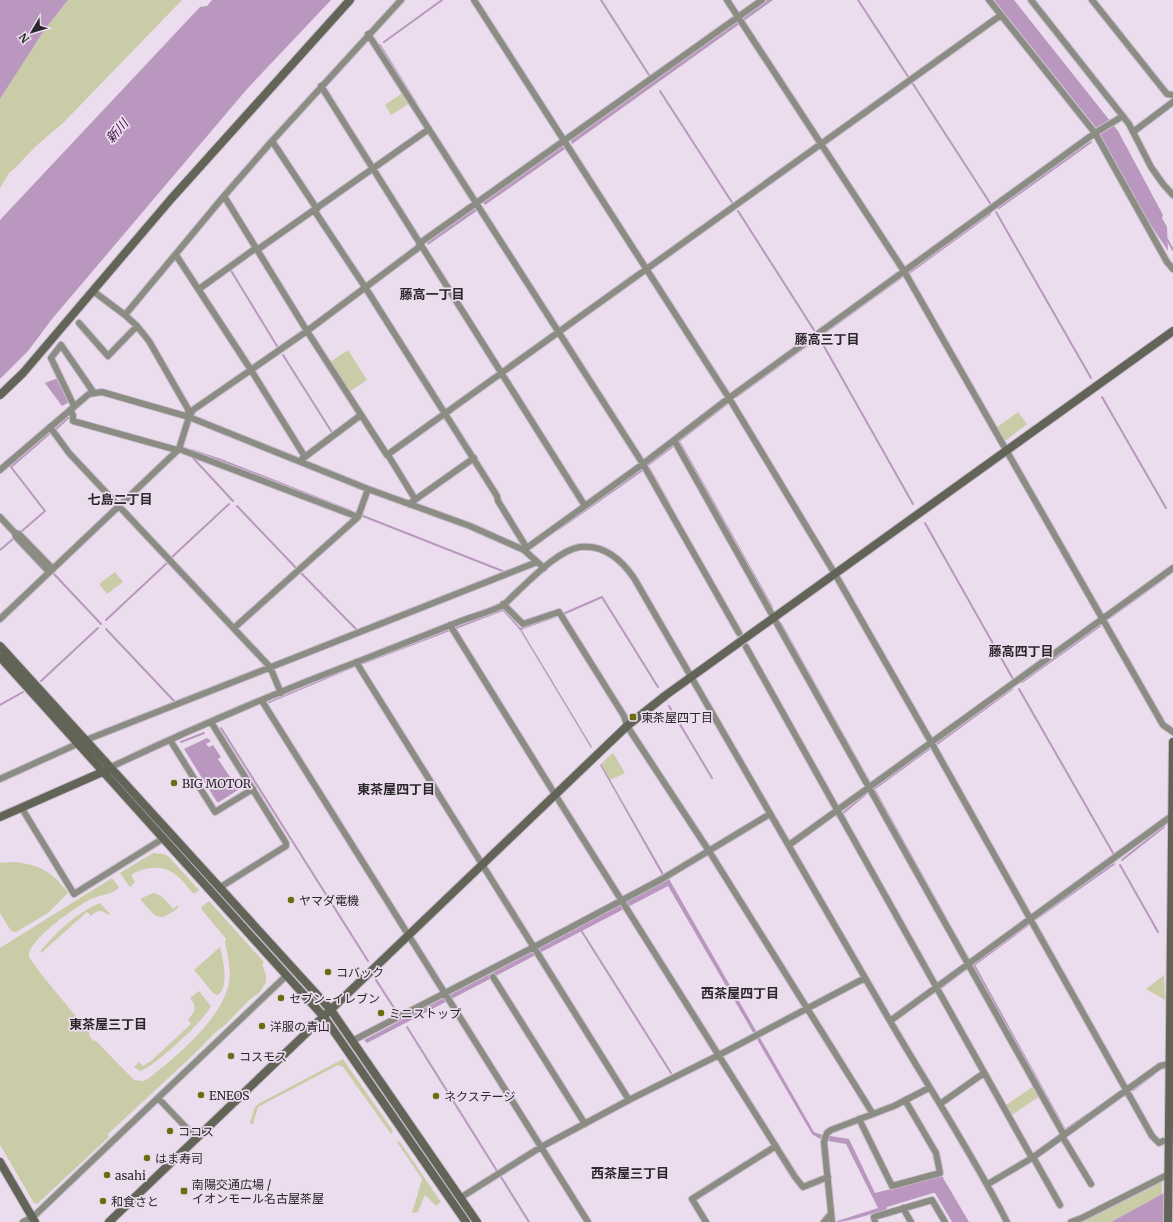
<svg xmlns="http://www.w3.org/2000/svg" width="1173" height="1222" font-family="Merriweather,'Noto Sans JP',serif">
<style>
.green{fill:#c9cca7}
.water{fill:#b997be}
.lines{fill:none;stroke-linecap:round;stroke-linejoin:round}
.stream{stroke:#b997be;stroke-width:2}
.street-casing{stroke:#c8bcca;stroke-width:8}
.secondary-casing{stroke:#c8bcca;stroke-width:10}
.street{stroke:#8b8c84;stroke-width:6}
.secondary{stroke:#626458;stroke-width:8}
.poi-dot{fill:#6a6e12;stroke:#ebdded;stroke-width:1.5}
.labels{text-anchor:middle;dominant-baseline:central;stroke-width:3.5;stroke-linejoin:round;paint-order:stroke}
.poi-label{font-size:12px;fill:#2b262c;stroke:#ebdded;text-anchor:start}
.water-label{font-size:13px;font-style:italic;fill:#3f1446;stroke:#ebdded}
.neighbourhood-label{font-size:13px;font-weight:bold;fill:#2b262c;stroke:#ebdded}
</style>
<rect width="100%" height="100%" fill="#ebdded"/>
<path class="green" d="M68,0H182L64,122L36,146L14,169L9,173L0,188V99L45,29Z
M404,92L410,103L391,115L385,105Z
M348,350L367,380L349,392L330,362Z
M1018,412L1027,424L1004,442L996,428Z
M115,572L123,582L107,594L99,584Z
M613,753L625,773L610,780L601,764Z
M153,853L164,854L168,856L199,890L194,894C188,888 183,880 176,875C163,864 144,867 131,875L135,882L130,887L120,873Z
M14,862C40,865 52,871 68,893L48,913L16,932L11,931L0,913V863Z
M112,878L119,887C116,893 98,896 91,899C76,907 27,940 29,957L41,974L89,1032C89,1037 91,1040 96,1041L134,1080L143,1081L149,1078C176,1057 223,1018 229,982C231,968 228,956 225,942L226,939L223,935L202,910L201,907L209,901L264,962L262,964L266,975V982L260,992L248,1001L224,1026L218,1030L191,1057L108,1134L109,1137L37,1204L34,1203L0,1145V948Z
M153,893C162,894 167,902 173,909L178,905V908C157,924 156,917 140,899Z
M100,903L110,914L108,915C102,909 97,910 91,916L87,912L41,953V950C58,931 76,913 100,903Z
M220,947C223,957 230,989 217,995L213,993L194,970Z
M1164,975L1165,1000L1146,989Z
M199,991L211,1006C203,1022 159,1062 143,1070L140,1071L134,1067L139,1062L143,1066L151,1061L191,1024L188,1019C196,1012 197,1006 190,998Z
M343,1059L393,1131L391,1134L343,1067L338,1065L258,1107L253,1124H251L250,1122L255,1107L258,1104Z
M1034,1086L1040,1096L1012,1115L1006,1105Z
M397,1142H400L441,1202L436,1206L426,1196L424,1197L418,1212L412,1213L422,1179Z
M1162,1181V1194L1111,1222H1083Z"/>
<path class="water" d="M0,0H68L45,29L0,99Z
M212,0H331L247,89L52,319L28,351L0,379V220L200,7L207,6Z
M767,0H773L572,144L571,140Z
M994,0H1014L1118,131L1163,215L1162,218L1167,227L1168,251L1143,213L1097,129Z
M563,146L565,149L485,205L483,202Z
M476,207L478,210L428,245L427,243Z
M58,378L69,402L62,406L45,383Z
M501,609H504L521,629L592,747L591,748L520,630L503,611L456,629V627Z
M448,630L450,631L361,665V663Z
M354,666L355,667L267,704L268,702Z
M207,738L211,741L206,744L209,747L213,745L221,757L218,759L238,789V790L219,802H217L184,749Z
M601,764L664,874L662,875L600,765Z
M669,879L814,1132L819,1134L849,1139L875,1193L942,1176L969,1222H952L935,1193H933L887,1207L886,1210C869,1214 851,1222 834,1222L878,1208L846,1144C835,1142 820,1141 812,1134L668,886L367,1043L364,1040Z
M1173,1188V1218L1162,1222H1111Z"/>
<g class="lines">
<path class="stream" d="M601,0L649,75
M858,0L909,78
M384,42L442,0
M380,45L416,103
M913,84L990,203
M660,91L733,204
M999,208L1091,142
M738,211L814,330
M996,212L1091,378
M1167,239L1173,250
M230,269L277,346
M909,273L990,214
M823,334L902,277
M821,341L913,504
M283,355L333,434
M736,397L816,339
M1102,397L1166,508
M56,429L68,418H71
M679,441L727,404
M680,443L772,607
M191,450L221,460L351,511
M193,458L233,501
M648,465L672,447
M649,468L670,505
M237,506L297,569
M363,516L505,572
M925,523L1013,679
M559,529L644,469
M22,531L45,511L11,467L49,434
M0,550L13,539
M172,557L229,504
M54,574L101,624
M302,574L356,629
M563,614L602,597L658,687
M1108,619L1165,578
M106,620L167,563
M781,624L870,783
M106,629L175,702
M520,629L557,616
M41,681L98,628
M1022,682L1100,626
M1019,689L1113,853
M0,705L23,692
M669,706L712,778
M221,728L368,961
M181,742L204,733
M937,744L1012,689
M929,749L874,789L969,960
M842,815V814L867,793
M1122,860L1164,827
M1120,865L1158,932
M1036,919L1114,864
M1028,925L974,965L1064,1128
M579,927L671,1073
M376,980L398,1014
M941,991V988L966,969
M407,1027L497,1171
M1133,1090L1153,1075
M1066,1129L1088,1114
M501,1177L529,1222"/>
<g class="street-casing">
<path id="street" d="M474,0L729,398L835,574L931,742L1152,1136L1159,1143L1163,1141
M727,0L904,271L1163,725L1173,732
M989,0L1095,133L1167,262L1173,269
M1031,0L1129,124L1151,167L1163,184L1173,195
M1092,0L1167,94L1173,95
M368,34L643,464L739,633
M321,86L585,506
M1133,132L1173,102
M272,141L317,209
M224,196L307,331L387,455L1001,15
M314,210L365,287L497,496L498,501L525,545L524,550
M257,250L429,129
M176,255L251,370L305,457
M199,289L256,248
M93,291L125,315L137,326L149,341L188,409L189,417
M125,315L224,196L272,141L401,0
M79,323L108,356L137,326
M74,406L51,358L61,345L94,393
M70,410L73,415V421L177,450
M50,427L69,453L270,667L281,693
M674,440L1064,1135
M179,449L358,517
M388,455L415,499
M302,459L361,415
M0,470L89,394L102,392L189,417L368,489L470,526L524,550L544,568
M409,504L474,458
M0,517L15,533L16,537L49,572
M15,533L19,534L53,569
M524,550L643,464L729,398L1095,133L1123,116
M503,604L523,624L559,612L624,716L627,726L709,851L873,1114
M0,619L179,449L189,417L193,410L307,331L418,248L420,243L762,0
M450,625L556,796L795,1177L803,1187L828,1177
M234,628L358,517L368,489
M746,647L1032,1158
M356,662L629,1100
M262,701L588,1222
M211,722L286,843V846L219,888
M170,740L215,812L253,789
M111,767C193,728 277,692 362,660C395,647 428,634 461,621C474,616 491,612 503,605C508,602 512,596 516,593C532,578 559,550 580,547C604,544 621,559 634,578L890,1021C929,1088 972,1153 1007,1222
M0,779L86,740L537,562
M21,807L74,894L164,838
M789,845L1173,568
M493,977L585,1124
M890,1021L1173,815
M352,1041L534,947L662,879L770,814
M158,1098L197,1139
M940,1104L984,1073
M859,1119L892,1186L940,1173L936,1153L905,1100
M1062,1136L1091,1184
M1033,1157L1060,1205
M988,1184L1032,1158L1160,1066L1169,1064
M460,1198L541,1147L629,1100L719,1055L865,978
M903,1208L911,1222
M23,1222L33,1217L287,975
M706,1222L692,1199L776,1146
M824,1222L831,1214
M832,1222L824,1142L827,1133L831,1130L894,1106L929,1088
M875,1222L874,1217L932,1200L945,1222
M1071,1222L1082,1218L1169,1174"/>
</g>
<g class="secondary-casing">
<path id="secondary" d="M0,395L23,373L171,199L350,0
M0,646L331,1010L477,1222
M0,657L324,1017L466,1222
M0,817L107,770
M0,1162L35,1222
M109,1222L627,726L666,695L1173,331
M1168,1222L1173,742"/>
</g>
<use href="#street" class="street"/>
<use href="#secondary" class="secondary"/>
</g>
<g class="poi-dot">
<rect x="629" y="713" width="8" height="8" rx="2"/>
<circle cx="174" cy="783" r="4"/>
<circle cx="291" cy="900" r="4"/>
<circle cx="328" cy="972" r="4"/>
<circle cx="281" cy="998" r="4"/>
<circle cx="381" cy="1013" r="4"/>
<circle cx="262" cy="1026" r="4"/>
<circle cx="231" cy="1056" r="4"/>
<circle cx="201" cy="1095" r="4"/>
<circle cx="436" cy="1096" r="4"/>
<circle cx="170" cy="1131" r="4"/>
<circle cx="147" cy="1158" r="4"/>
<circle cx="107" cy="1175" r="4"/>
<rect x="180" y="1187" width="8" height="8" rx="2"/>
<circle cx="103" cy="1201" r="4"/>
</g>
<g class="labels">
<g class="poi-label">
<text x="641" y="717">東茶屋四丁目</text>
<text x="182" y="783">BIG MOTOR</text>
<text x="299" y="900">ヤマダ電機</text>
<text x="336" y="972">コバック</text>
<text x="289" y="998">セブン-イレブン</text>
<text x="389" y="1013">ミニストップ</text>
<text x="270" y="1026">洋服の青山</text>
<text x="239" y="1056">コスモス</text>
<text x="209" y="1095">ENEOS</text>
<text x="444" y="1096">ネクステージ</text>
<text x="178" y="1131">ココス</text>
<text x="155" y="1158">はま寿司</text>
<text x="115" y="1175">asahi</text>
<text x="192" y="1184">南陽交通広場 /<tspan x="192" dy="14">イオンモール名古屋茶屋</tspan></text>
<text x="111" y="1201">和食さと</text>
</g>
<g class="water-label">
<text transform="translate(117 131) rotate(-48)">新川</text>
</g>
<g class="neighbourhood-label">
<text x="432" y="294">藤高一丁目</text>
<text x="827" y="339">藤高三丁目</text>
<text x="120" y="499">七島二丁目</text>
<text x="1021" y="651">藤高四丁目</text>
<text x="396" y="789">東茶屋四丁目</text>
<text x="740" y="993">西茶屋四丁目</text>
<text x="108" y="1024">東茶屋三丁目</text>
<text x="630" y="1173">西茶屋三丁目</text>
</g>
</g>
<g transform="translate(32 32) rotate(232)" stroke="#ebdded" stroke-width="3" paint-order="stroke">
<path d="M0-3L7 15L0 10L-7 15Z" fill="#2b262c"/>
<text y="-6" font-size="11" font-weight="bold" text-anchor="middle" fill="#2b262c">N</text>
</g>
</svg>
